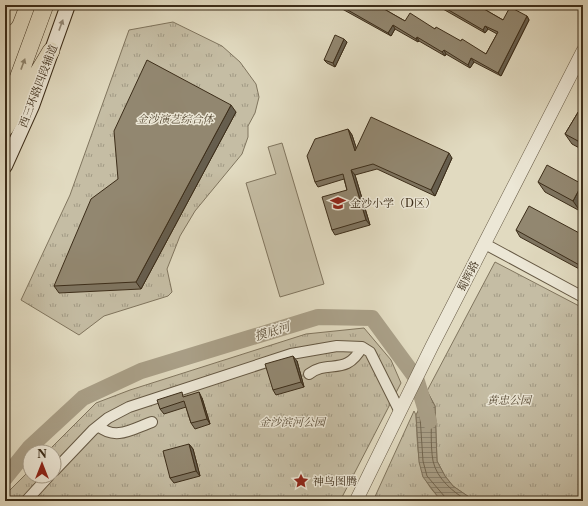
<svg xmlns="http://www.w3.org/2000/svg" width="588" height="506" font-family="'Libre Caslon Text','Noto Serif SC',serif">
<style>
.grass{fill:url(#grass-tufts);stroke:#80755e}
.garden{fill:#c5bda4;stroke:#80755e}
.water{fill:url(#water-rules);stroke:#7d715b}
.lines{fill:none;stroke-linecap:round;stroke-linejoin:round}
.shore{stroke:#726650;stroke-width:1}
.river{stroke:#a99f87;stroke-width:16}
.minor-casing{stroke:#655843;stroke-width:12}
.tertiary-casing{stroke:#655843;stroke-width:14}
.secondary-casing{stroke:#3c2d19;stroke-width:16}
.trunk-casing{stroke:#3c2d19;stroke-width:18}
.minor{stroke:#ece7d6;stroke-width:10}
.tertiary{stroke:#ece7d6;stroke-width:13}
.secondary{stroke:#ece7d6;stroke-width:14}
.trunk{stroke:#e1dac0;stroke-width:17}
.wall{fill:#7e7460;stroke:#3c2d19}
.shaded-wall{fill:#665e4e;stroke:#3c2d19}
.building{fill:#928770;stroke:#3c2d19}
.oneway{fill:#948a78}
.oneway2{fill:#8e846c}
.labels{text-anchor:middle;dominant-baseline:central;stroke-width:3;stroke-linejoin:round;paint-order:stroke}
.street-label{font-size:11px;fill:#3c2d19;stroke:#ece7d6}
.park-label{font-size:11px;font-style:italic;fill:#574a35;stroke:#ece7d6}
.poi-label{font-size:11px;fill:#3c2d19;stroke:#ece7d6;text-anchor:start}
.water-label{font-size:12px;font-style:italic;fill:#574a34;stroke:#ece7d6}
</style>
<defs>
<pattern id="grass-tufts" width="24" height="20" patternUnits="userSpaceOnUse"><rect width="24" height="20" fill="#c5bda4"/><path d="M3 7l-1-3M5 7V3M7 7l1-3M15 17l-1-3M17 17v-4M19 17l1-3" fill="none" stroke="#a19a85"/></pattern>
<pattern id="water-rules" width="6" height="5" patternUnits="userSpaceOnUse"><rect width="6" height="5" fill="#a99f87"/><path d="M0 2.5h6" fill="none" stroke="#8b826e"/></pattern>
</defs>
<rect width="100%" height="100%" fill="#e1dac0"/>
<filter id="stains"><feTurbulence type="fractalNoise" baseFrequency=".005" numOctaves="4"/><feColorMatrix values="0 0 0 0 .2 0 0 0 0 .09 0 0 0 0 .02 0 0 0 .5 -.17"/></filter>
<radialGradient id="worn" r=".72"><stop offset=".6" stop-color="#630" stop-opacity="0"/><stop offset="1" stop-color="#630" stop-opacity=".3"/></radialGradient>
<path class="grass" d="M173,22L222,46L240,62L256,84L259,97L255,113L248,126V137L242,154L195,211L180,236L167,269L172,292L168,296L104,316L79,335L21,300L70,195L129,30Z
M495,262L583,308V501H475L463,493L453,486L445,476L437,461L435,406L427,391Z
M364,328L391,360L401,383L340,501H12L5,498V495L30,470V476H54V452H47L96,403L130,390L306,334Z
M414,411L416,415C418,446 415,481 444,501H373Z"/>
<path class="garden" d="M282,143L324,284L280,297L246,183L276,174L268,147Z"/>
<path class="water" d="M427,391L435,406L437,461L445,476L453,486L475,501H444L438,497L423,477L419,462L416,415Z"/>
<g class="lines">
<path class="shore" d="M445,501V497L427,476L423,461L420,416L427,402L429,403L431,407C432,425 430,444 433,461C437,479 453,492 468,501"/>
<path class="river" d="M5,478L30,447L83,398L141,371L318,317L372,318L416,378L429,421"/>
<g class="minor-casing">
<path id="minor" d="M485,244L583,297
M309,374C328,359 346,377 362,347
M98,426C116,441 132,429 152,422
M54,471L93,430L108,418L129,407L291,354L337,346L362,347L370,352L400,412
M26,501L49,476"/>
</g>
<g class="tertiary-casing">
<path id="tertiary" d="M356,501L432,346L583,51"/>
</g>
<g class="secondary-casing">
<path id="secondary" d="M5,166L32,106L68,5"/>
</g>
<g class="trunk-casing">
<path id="trunk" d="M5,18L10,5
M5,114L45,5
M5,128L51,51"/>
</g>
<use href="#minor" class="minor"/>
<use href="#tertiary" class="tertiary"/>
<use href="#secondary" class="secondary"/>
<use href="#trunk" class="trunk"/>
</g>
<path class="wall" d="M335,5H377L405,21L435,29L486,54L497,34L488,29L485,33L436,5H477L503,20L527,16L529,20L501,76L474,62L470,68L446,54L445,56L419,41L418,42L395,29L391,36Z
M347,42L335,67L327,63L324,60Z
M583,104V150L572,144L565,134Z
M236,112L141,289L59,293L54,286Z
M348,129L352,135L356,148L452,158L435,196L377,169L355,175L370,225L335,235L332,230L347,190L344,179L318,187L315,182Z
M538,182L582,184L580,211L545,192Z
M516,230L583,235V271L520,237Z
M297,361L304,387L276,395L273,390Z
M185,397L202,398L210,424L195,429L191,423L186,407L164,414L160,409Z
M189,444L193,449L200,476L174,483L170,478Z"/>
<path class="shaded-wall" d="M527,16L529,20L501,76L498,73Z
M393,25L395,29L391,36L388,33Z
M485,26L488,29L485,33L483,30Z
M417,37L419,41L418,42L416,39Z
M344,39L347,42L335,67L333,63Z
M444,50L446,54L445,56L442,52Z
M471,58L474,62L470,68L468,65Z
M231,105L236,112L141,289L136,282Z
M348,129L352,135L359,156L355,151Z
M583,133V149L578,141Z
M449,153L452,158L435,196L431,190Z
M351,170L355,175L370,225L366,220Z
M582,184L583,185V205L580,211L573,201Z
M293,356L297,361L304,387L301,382Z
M199,392L202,398L210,424L207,419Z
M189,444L193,449L200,476L196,471Z"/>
<path class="building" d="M339,5H377L405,21L410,13L435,29L436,27L461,41L462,39L486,54L498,32L485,26L483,30L440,5H477L503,20L510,7L527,16L498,73L471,58L468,65L444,50L442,52L417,37L416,39L393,25L388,33Z
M335,35L344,39L333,63L324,60Z
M147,60L231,105L136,282L54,286L91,199L118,179L114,131Z
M583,104V133L578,141L565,134Z
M371,117L449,153L431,190L373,164L351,170L366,220L332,230L322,197L347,190L343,174L315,182L307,156L315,139L348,129L355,151Z
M547,165L582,184L573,201L538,182Z
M529,206L583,235V267L516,230Z
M293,356L301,382L273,390L265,364Z
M182,392L183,397L199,392L207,419L191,423L184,401L160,409L157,400Z
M189,444L196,471L170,478L163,451Z"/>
<defs><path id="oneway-solid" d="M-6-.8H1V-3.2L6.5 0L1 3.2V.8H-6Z"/></defs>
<use class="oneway" href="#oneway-solid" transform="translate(61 25) rotate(-70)"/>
<use class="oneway2" href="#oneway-solid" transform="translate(23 64) rotate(-70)"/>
<defs>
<g id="school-bare" transform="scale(1.2)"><path d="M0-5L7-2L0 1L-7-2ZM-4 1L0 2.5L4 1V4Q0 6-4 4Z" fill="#8f2418" stroke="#ece7d6" stroke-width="2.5" paint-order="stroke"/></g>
<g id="sight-bare" transform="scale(1.2)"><path d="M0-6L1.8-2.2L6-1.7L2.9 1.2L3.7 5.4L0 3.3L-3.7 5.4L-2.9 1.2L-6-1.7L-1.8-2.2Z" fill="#8f2418" stroke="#ece7d6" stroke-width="2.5" paint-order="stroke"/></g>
</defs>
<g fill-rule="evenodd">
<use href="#school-bare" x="338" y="203"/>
<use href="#sight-bare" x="301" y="481"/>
</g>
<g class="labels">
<g class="street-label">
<text transform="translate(38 86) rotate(-69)">西三环路四段辅道</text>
<text transform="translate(468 276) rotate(-63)">蜀辉路</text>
</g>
<g class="park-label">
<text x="175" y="119">金沙演艺综合体</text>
<text x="509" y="400">黄忠公园</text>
<text x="292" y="422">金沙滨河公园</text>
</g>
<g class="poi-label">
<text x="350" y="203">金沙小学（D区）</text>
<text x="313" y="481">神鸟图腾</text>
</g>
<g class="water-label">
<text transform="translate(272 331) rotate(-17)">摸底河</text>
</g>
</g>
<rect width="588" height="506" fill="none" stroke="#e1dac0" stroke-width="20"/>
<rect x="6" y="6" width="576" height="494" fill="none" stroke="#3c2d19" stroke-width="2"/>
<rect x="10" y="10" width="568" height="486" fill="none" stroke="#3c2d19"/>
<g transform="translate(42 464)"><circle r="19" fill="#ece7d6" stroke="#a69d8a"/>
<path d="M0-3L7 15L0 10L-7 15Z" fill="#8f2418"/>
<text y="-6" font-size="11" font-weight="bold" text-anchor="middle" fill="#3c2d19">N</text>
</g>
<rect width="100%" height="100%" filter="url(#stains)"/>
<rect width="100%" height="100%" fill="url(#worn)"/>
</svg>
